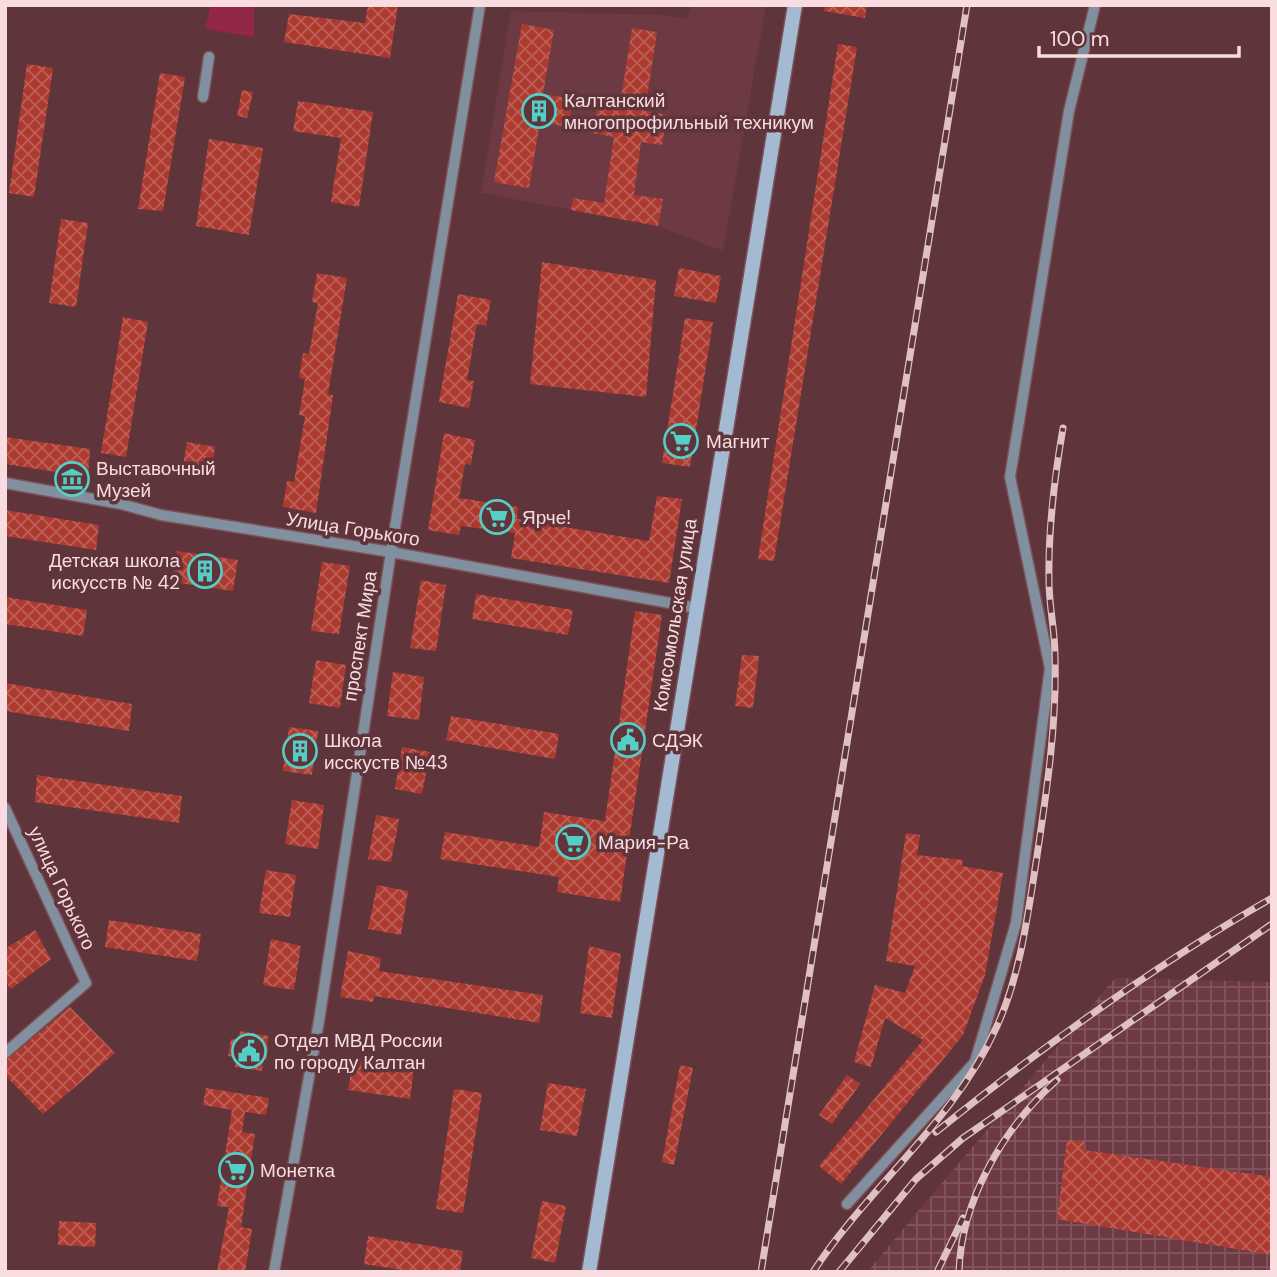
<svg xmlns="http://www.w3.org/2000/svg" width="1277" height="1277" font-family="'DM Sans',sans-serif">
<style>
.built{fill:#6d3a44}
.industrial{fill:url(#industrial-grid)}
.green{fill:#922845}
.building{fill:url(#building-cross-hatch)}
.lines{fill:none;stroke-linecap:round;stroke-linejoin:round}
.street-casing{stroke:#7b5259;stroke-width:13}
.secondary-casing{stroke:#7b5259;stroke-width:17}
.street{stroke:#818f9e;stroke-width:10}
.secondary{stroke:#a3bad2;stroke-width:14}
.rail-casing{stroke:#dfc1c4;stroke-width:7}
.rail{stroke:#5f343b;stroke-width:4.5;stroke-dasharray:13;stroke-linecap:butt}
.labels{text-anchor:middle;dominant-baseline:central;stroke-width:7;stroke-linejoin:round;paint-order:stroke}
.poi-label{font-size:19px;fill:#f8dcdf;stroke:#5f343b;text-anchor:start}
.street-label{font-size:19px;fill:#f8dcdf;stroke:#5f343b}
</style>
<defs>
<pattern id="industrial-grid" width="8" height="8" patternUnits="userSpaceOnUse" patternTransform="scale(1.75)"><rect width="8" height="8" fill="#6d3a44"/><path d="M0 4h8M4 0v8" fill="none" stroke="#83565f"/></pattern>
<pattern id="building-cross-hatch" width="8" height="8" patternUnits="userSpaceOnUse" patternTransform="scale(1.75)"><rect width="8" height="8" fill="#ad3a2f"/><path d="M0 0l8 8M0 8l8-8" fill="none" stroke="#bd5f57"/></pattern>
</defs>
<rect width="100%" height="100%" fill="#5f343b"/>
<path class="built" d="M691,5H766L723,251L658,226L481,193L511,11L663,15L687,19Z"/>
<path class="industrial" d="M1115,978L1272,982V1272H867Z"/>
<path class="green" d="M211,5H254V37L205,29Z"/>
<path class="building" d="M368,5H398L390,58L284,42L289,14L365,23Z
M825,5H867L865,18L824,11Z
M522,24L554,30L543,94L573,99L568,127L540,122L529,188L494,182Z
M632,28L657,32L645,111L667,115L662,145L641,142L634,195L663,199L658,226L571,210L573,198L604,203L614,137L593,133L598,102L620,105Z
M838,44L857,47L774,561L758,559Z
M27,64L53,68L34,197L9,193Z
M160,73L185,77L163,211L138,209Z
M242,90L253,92L247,118L237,116Z
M298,101L373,112L359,207L331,202L341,138L293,131Z
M209,139L263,148L249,235L196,226Z
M61,219L88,223L76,307L49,303Z
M542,262L656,280L646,397L530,384Z
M679,268L721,276L716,303L674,296Z
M317,273L347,278L328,394L333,395L316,513L283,507L287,481L294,482L305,416L299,415L305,379L299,378L303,353L309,354L318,303L312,302Z
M458,294L491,300L486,326L477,324L467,380L474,381L469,408L439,402Z
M123,317L148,322L126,457L101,453Z
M685,318L713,322L690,467L662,463Z
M444,433L475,440L471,465L465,464L459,498L518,507L517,519L649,541L657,496L682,499L669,583L511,558L515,533L461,526L459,535L428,530Z
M5,437L90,449L88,477L5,464Z
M187,442L215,447L212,469L183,465Z
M5,510L99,525L96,550L5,536Z
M177,551L238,560L233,591L172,582Z
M322,562L350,566L339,634L311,631Z
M421,580L446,585L436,651L410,648Z
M476,594L573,610L568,635L472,619Z
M5,597L87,610L83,636L5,624Z
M635,611L662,615L620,902L557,892L559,877L440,859L445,832L539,847L544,812L605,821Z
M742,655L759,656L753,708L735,706Z
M316,660L346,665L340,708L309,703Z
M393,672L424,677L419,720L387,716Z
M5,683L132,704L129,731L5,711Z
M451,716L559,734L555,759L446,740Z
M289,727L318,731L312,775L283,771Z
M402,747L430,752L422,794L395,789Z
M37,775L182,796L179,823L35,802Z
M292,800L324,805L318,849L285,844Z
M376,815L399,819L391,862L368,859Z
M906,833L920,835L917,855L963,860L962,866L1003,873L985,975L963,1035L841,1184L819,1166L923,1040L885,1018L871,1067L854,1062L875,985L905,993L915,966L886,961Z
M266,870L296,875L290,917L259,913Z
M377,885L408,891L401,935L368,929Z
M109,920L201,934L197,961L105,947Z
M35,930L51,959L11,989L5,982V949Z
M271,939L301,946L294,990L263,985Z
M589,946L621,954L612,1018L580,1013Z
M348,951L381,958L379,971L543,995L539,1023L374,996L373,1002L340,997Z
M70,1007L115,1053L43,1114L5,1075V1061Z
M240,1031L268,1036L267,1059H263L262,1071L235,1067L236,1057L228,1056L231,1039L239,1040Z
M353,1059L414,1068L410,1099L348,1090Z
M680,1065L693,1068L674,1165L662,1162Z
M847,1075L860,1084L832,1124L819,1115Z
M548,1083L586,1089L577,1136L540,1130Z
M206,1088L269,1098L266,1115L245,1112L242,1132L255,1134L241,1227L252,1229L245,1272H217L229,1207L217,1206L232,1110L203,1105Z
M454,1089L482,1093L463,1213L436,1209Z
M1067,1140L1085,1142L1084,1150L1272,1177V1255L1057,1219Z
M542,1201L566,1206L555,1263L531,1258Z
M59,1221L96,1223L95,1247L58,1245Z
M368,1236L463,1251L460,1272H414L364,1264Z"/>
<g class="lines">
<g class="street-casing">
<path id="street" d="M203,97L209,57
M5,483L121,504L161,515L391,552L697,608
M5,808L86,983L5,1053
M847,1204L975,1062L1016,923L1050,668L1010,477L1069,111L1095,5
M274,1272L319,1021L391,552L480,5"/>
</g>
<g class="secondary-casing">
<path id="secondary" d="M589,1272L795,5"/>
</g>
<use href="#street" class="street"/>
<use href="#secondary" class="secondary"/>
<g class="rail-casing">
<path id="rail" d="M936,1132C1041,1048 1155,965 1272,898
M761,1272L967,5
M813,1272C869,1186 955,1121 997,1026C1021,973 1028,913 1037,856C1047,789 1057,723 1055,655C1055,631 1049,606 1049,581C1048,529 1054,480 1063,428
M839,1272L916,1179L963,1138L1272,924
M937,1272L963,1218
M959,1272C961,1200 1004,1127 1057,1080"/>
</g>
<use href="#rail" class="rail"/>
</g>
<defs>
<g id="building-ring" transform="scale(1.75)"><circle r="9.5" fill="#5f343b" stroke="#55cec5" stroke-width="1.5"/><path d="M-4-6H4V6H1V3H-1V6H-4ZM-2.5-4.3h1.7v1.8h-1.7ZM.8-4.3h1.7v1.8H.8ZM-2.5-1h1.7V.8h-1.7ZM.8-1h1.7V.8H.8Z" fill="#55cec5"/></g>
<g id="supermarket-ring" transform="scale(1.75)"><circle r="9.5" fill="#5f343b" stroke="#55cec5" stroke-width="1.5"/><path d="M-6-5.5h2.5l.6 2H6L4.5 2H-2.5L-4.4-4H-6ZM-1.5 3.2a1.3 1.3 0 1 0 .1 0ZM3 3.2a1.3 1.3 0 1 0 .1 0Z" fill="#55cec5"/></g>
<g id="museum-ring" transform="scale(1.75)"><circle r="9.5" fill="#5f343b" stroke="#55cec5" stroke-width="1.5"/><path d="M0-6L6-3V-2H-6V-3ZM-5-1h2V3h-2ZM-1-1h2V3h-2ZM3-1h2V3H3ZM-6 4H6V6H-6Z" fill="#55cec5"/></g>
<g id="civic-ring" transform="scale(1.75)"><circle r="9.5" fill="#5f343b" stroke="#55cec5" stroke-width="1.5"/><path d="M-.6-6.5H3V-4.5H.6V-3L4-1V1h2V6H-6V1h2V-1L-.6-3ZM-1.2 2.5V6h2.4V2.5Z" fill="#55cec5"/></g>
</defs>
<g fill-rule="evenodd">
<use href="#building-ring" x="539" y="111"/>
<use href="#supermarket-ring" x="681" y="441"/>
<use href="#museum-ring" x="72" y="479"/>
<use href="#supermarket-ring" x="497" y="517"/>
<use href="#building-ring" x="205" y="571"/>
<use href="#civic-ring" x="628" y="740"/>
<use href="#building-ring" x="300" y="751"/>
<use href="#supermarket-ring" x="573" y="842"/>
<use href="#civic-ring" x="249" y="1051"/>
<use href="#supermarket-ring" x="236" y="1170"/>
</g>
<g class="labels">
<g class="poi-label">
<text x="564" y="100">Калтанский<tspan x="564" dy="22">многопрофильный техникум</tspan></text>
<text x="706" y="441">Магнит</text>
<text x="96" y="468">Выставочный<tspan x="96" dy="22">Музей</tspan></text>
<text x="522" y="517">Ярче!</text>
<text x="180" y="560" text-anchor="end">Детская школа<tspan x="180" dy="22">искусств № 42</tspan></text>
<text x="324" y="740">Школа<tspan x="324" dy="22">исскуств №43</tspan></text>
<text x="652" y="740">СДЭК</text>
<text x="598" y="842">Мария-Ра</text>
<text x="274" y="1040">Отдел МВД России<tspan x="274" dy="22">по городу Калтан</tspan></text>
<text x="260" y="1170">Монетка</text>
</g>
<g class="street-label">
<text transform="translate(353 529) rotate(9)">Улица Горького</text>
<text transform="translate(675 615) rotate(-81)">Комсомольская улица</text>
<text transform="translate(360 636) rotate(-81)">проспект Мира</text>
<text transform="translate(62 888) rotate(65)">улица Горького</text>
</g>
</g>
<rect width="1277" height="1277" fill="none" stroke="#f8dcdf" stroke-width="14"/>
<path d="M1039 46v10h200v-10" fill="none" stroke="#f8dcdf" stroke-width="3.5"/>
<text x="1050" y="46" font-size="21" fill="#f8dcdf" stroke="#5f343b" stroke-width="5" paint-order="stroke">100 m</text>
</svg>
